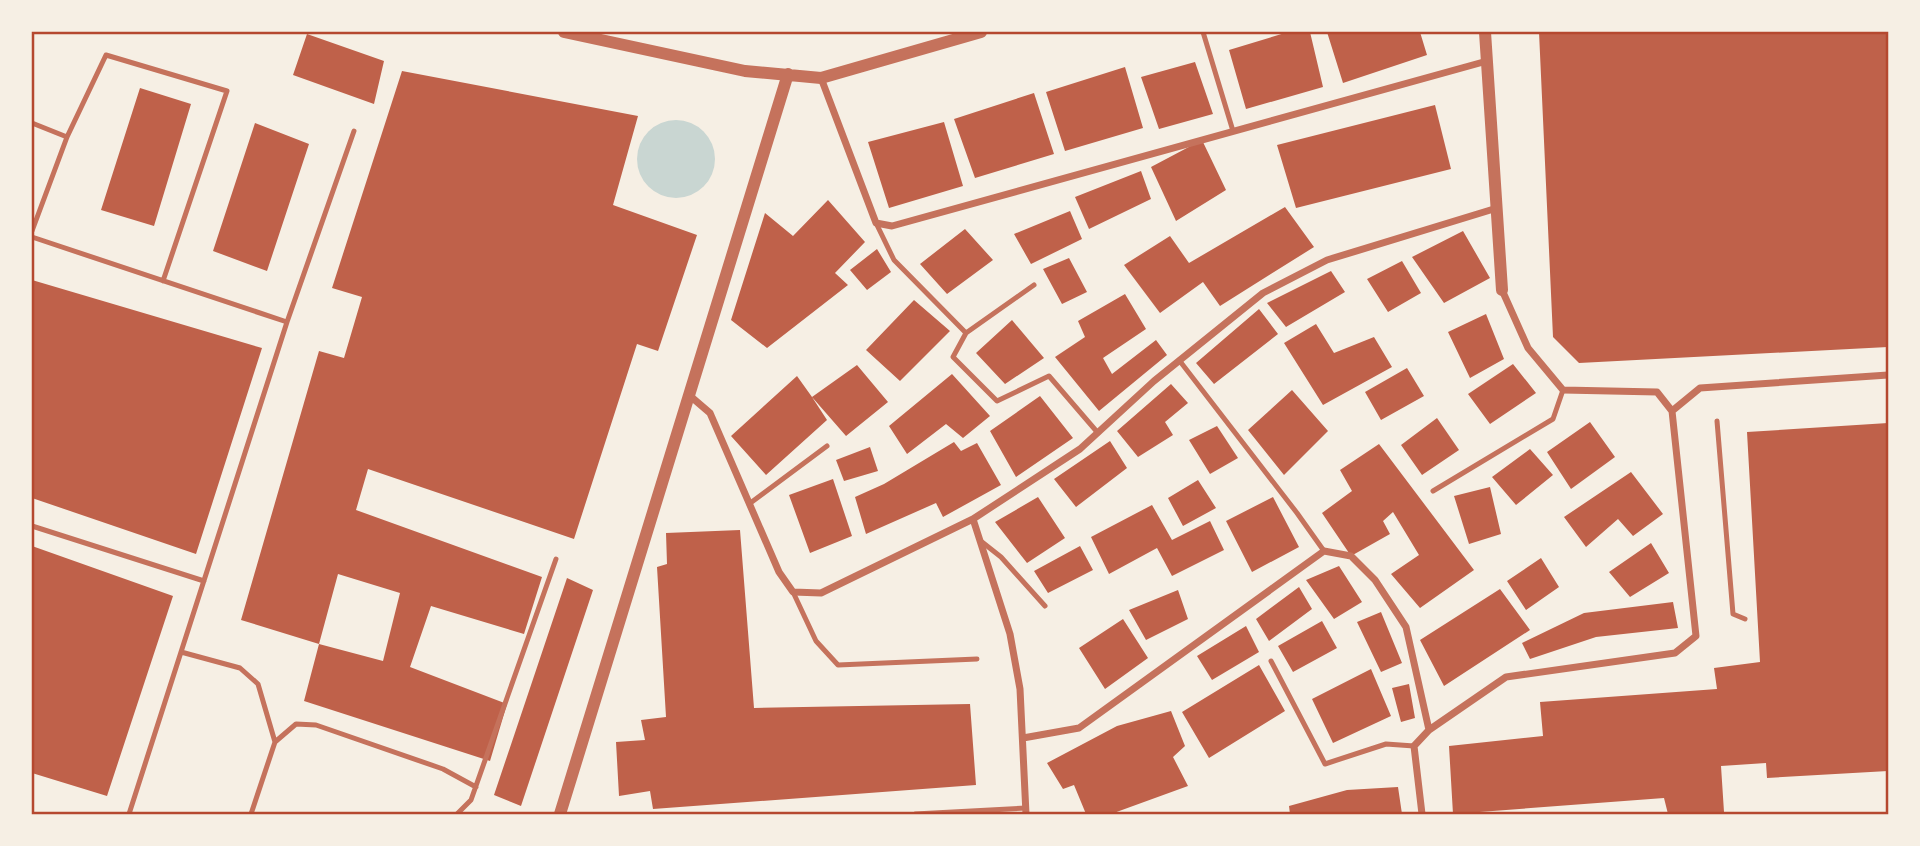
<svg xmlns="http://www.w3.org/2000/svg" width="1920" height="846" font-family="'IBM Plex Sans',sans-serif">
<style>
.water{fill:#c9d6d2}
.building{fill:#bf614a}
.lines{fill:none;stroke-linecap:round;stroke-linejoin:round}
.service{stroke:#c5725c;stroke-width:5}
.minor{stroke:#c5725c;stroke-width:7}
.tertiary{stroke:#c5725c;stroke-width:12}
.neatline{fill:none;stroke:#b5482f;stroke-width:2.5}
</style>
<rect width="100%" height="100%" fill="#f6efe4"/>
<path class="water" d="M637 159a39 39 0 1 1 78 0a39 39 0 1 1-78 0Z"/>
<path class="building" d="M1288,32H1310L1323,87L1246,109L1229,50Z
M1327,32H1420L1427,55L1343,83Z
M1539,32H1888V347L1579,363L1553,337Z
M307,34L384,61L374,104L293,75Z
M1195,62L1213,114L1159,129L1141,77Z
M1125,67L1143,128L1065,151L1046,92Z
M402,71L638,116L613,205L697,235L658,351L637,344L574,539L368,469L356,510L542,577L524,634L431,606L410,667L507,704L490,761L304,701L319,644L383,661L400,593L338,574L319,644L241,620L319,351L344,358L362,297L332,288Z
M140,88L191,104L154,226L101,210Z
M1034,93L1054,154L975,178L954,119Z
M1435,105L1451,169L1296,208L1277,145Z
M944,122L963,186L889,208L868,142Z
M255,123L309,144L267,271L213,251Z
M1202,140L1226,190L1176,221L1151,167Z
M1141,171L1151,199L1089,229L1075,197Z
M828,200L865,242L835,273L848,285L767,348L731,320L765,213L793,236Z
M1285,207L1314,247L1220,306L1203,282L1160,313L1124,265L1170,236L1189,263Z
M1070,211L1082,239L1031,264L1014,234Z
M965,229L993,260L947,294L920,264Z
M1463,231L1490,278L1444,303L1412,257Z
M877,249L891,272L867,290L850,270Z
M1069,258L1087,292L1062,304L1043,269Z
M1402,261L1421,293L1388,312L1367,279Z
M1331,271L1345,292L1286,327L1267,303Z
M32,280L262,348L196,554L32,498Z
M1125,294L1146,329L1103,358L1112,374L1156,340L1167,355L1099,411L1055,357L1085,337L1078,321Z
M914,300L950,331L900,381L866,350Z
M1259,309L1278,334L1214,384L1196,363Z
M1486,314L1504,359L1470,378L1448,332Z
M1012,320L1044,358L1005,384L976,353Z
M1316,324L1334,353L1374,337L1392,367L1323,405L1284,343Z
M1513,364L1536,393L1490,424L1468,394Z
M857,365L888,402L846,436L812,397L827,420L766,475L731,436L797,376L812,397Z
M1407,368L1424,396L1381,420L1365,392Z
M952,374L990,416L963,438L946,424L907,454L889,426Z
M1171,384L1188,403L1165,422L1173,435L1138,457L1117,431Z
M1292,390L1328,431L1284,475L1248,430Z
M1040,396L1073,438L1016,477L990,431Z
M1437,418L1459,450L1422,475L1401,445Z
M1590,422L1615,457L1571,489L1547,452Z
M1888,423V771L1767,778L1766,763L1721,766L1724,812L1668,814L1664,798L1453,814L1449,746L1543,736L1540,702L1717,689L1714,668L1760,662L1747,432Z
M1217,426L1238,458L1210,474L1189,440Z
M1110,441L1127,468L1076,507L1054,479Z
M954,442L961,451L977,443L1001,485L943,517L936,503L866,534L855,497L884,484Z
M1379,444L1474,570L1420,608L1391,574L1419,555L1393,512L1383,521L1390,534L1351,556L1322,513L1352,491L1340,470Z
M870,447L878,471L844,481L836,460Z
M1530,449L1553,475L1516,505L1492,477Z
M1631,472L1663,514L1633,536L1618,519L1586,547L1564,517Z
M833,479L852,536L810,553L789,495Z
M1198,480L1216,508L1183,526L1168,498Z
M1490,487L1501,534L1469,544L1454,496Z
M1038,497L1065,538L1027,563L995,522Z
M1273,497L1299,547L1252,572L1226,521Z
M1152,505L1172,540L1210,521L1224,550L1172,576L1157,548L1109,574L1091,537Z
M740,530L754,708L970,704L976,785L653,809L650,791L619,796L616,742L645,740L641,720L666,717L657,567L667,564L666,533Z
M1651,543L1669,573L1630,597L1609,572Z
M32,546L173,596L107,796L32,773Z
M1080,546L1093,570L1048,593L1034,571Z
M1541,558L1559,587L1526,610L1507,581Z
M1339,566L1362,602L1334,619L1306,580Z
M567,578L593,590L521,806L494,795Z
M1299,587L1312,609L1269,641L1256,619Z
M1500,589L1530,630L1444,686L1420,640Z
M1178,590L1188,619L1146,640L1129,610Z
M1673,602L1678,628L1596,637L1530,659L1522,643L1584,613Z
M1381,612L1402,663L1381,672L1357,622Z
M1123,619L1148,658L1105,689L1079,648Z
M1322,621L1337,648L1293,672L1278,646Z
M1246,626L1259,652L1212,680L1197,656Z
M1259,665L1285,711L1209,758L1182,712Z
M1371,669L1391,716L1333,743L1312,699Z
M1409,684L1415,718L1401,722L1392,688Z
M1171,711L1185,746L1173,757L1188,786L1111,814H1086L1074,785L1063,789L1047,763L1117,726Z
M1398,787L1402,814H1290L1289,806L1347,790Z"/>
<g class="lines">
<path class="service" d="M1203,32L1233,131
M32,123L67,137
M876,223L894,260L966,333L953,357L997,401L1049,376L1098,433
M32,231L67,137L106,55L227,91L163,281
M32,237L287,322
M966,333L1034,285
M1179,360L1297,513L1324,551
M1717,421L1733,614L1745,619
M1433,491L1553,419L1563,390
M749,504L827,446
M32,526L204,581
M982,542L1001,557L1045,606
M793,592L816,641L838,665L977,659
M181,652L240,668L258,684L275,742
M1271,661L1325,764L1386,744L1414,746
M129,814L287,322L354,131
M251,814L275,742L296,724L316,725L443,769L476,787
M457,814L471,800L556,559
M915,814L1026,808"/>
<path class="minor" d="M821,78L876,223L892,226L1487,61
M689,395L710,413L779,572L793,592L821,593L973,519L1080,449L1154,381L1263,293L1327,260L1497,208
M1672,411L1700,388L1888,375
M973,519L1010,634L1020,689L1026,814
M1023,738L1079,728L1324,551L1351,556L1375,580L1406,627L1429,730
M1422,814L1414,746L1429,730L1506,677L1675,653L1696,636L1672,411L1657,392L1563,390L1528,348L1502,290"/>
<path class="tertiary" d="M564,32L745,71L821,78L981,32
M1485,32L1502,290
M560,814L788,74"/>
</g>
<rect width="1920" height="846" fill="none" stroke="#f6efe4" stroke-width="66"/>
<rect x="33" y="33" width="1854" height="780" class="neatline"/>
</svg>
